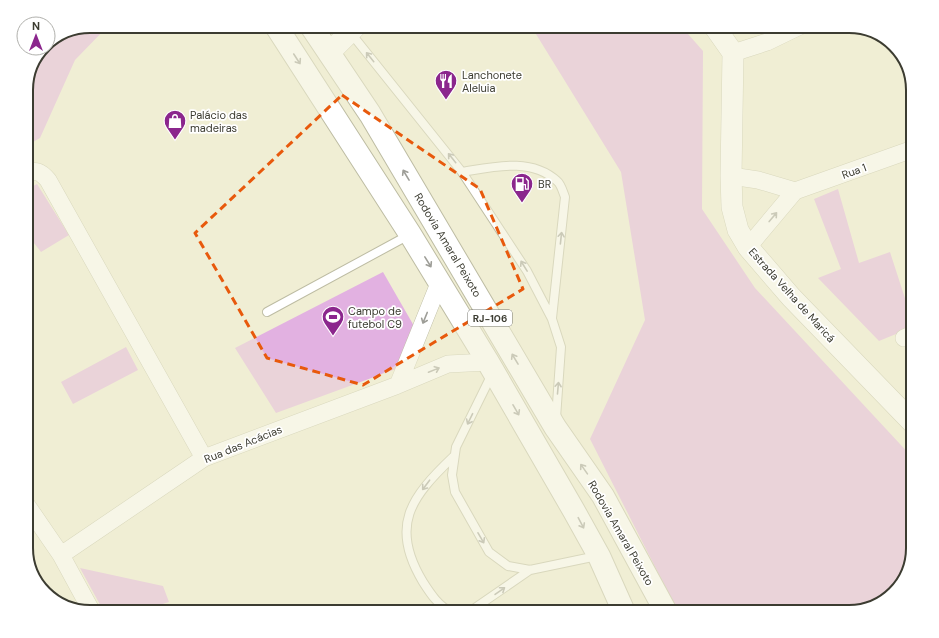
<svg xmlns="http://www.w3.org/2000/svg" width="939" height="638" font-family="'DM Sans',sans-serif">
<style>
.green{fill:#e2b1e1}
.lines{fill:none;stroke-linecap:round;stroke-linejoin:round}
.service-casing{stroke:#bdbca3;stroke-width:10}
.minor-casing{stroke:#bdbca3;stroke-width:18}
.tertiary-casing{stroke:#bdbca3;stroke-width:22}
.trunk-casing{stroke:#bdbca3;stroke-width:24}
.service{stroke:#fff;stroke-width:8}
.minor{stroke:#fff;stroke-width:17}
.tertiary{stroke:#fff;stroke-width:21}
.trunk{stroke:#fff;stroke-width:22}
.oneway{stroke:#9e9e98}
.marked{fill:none;stroke:#e8590c;stroke-width:3;stroke-dasharray:8 5;stroke-linejoin:round}
.labels{text-anchor:middle;dominant-baseline:central;stroke-width:3.5;stroke-linejoin:round;paint-order:stroke}
.shield{fill:#fff;stroke:#76766f;stroke-width:1}
.shield-label{font-size:10px;font-weight:bold;fill:#3c3c31}
.poi-label{font-size:11px;fill:#3c3c31;stroke:#fff;text-anchor:start}
.street-label{font-size:11px;fill:#3c3c31;stroke:#fff}
.rim{fill:none;stroke:#3c3c31;stroke-width:2}
</style>
<rect width="100%" height="100%" fill="#f0eed4"/>
<path class="green" d="M90,26H108L75,60L40,138L26,146V86L43,48H48V43Z
M531,26H681L703,51L702,209L755,288L913,458V548L902,584L881,604L849,612H678L590,439L645,320L621,172Z
M37,184L69,235L41,252L26,233V190Z
M838,189L859,263L890,252L913,323V327L879,341L818,278L841,269L814,199Z
M383,272L414,326L396,369L276,413L235,348Z
M126,347L138,370L73,404L61,382Z
M80,568L163,586L169,602L137,612H104Z"/>
<g class="lines">
<g class="service-casing">
<path id="service" d="M350,32L462,172L527,271L552,319L561,347L556,418
M462,172C493,167 531,157 557,181C561,184 563,192 565,197L552,318
M267,312L409,235
M492,374L456,447L452,475L455,492L489,552L508,566L530,570L597,556
M452,612C439,607 430,593 423,582C389,526 411,497 453,457
M469,612L530,570"/>
</g>
<g class="minor-casing">
<path id="minor" d="M733,53L767,42L800,26
M26,174C36,169 41,172 48,180L204,458
M731,176L758,180L795,191L748,247
M795,191L913,149
M904,338L913,334
M398,385L440,281
M26,504L61,555L92,612
M61,555L204,458L398,385L448,364L488,362"/>
</g>
<g class="tertiary-casing">
<path id="tertiary" d="M714,26L733,53L731,176L732,207L738,230L748,247L791,297L913,423
M329,53L356,26"/>
</g>
<g class="trunk-casing">
<path id="trunk" d="M276,26L410,234L488,362L574,511L599,556L624,612
M311,26L370,114L555,427L603,496L666,612"/>
</g>
<use href="#service" class="service"/>
<use href="#minor" class="minor"/>
<use href="#tertiary" class="tertiary"/>
<use href="#trunk" class="trunk"/>
</g>
<defs><path id="oneway-shaft" d="M-6 0H5M1.5-3L5.5 0L1.5 3" fill="none" stroke-width="1.6" stroke-linecap="round" stroke-linejoin="round"/></defs>
<g class="oneway">
<use href="#oneway-shaft" transform="translate(370 57) rotate(-129)"/>
<use href="#oneway-shaft" transform="translate(297 59) rotate(57)"/>
<use href="#oneway-shaft" transform="translate(452 158) rotate(-129)"/>
<use href="#oneway-shaft" transform="translate(406 175) rotate(-121)"/>
<use href="#oneway-shaft" transform="translate(773 217) rotate(-50)"/>
<use href="#oneway-shaft" transform="translate(561 238) rotate(-84)"/>
<use href="#oneway-shaft" transform="translate(428 262) rotate(58)"/>
<use href="#oneway-shaft" transform="translate(524 266) rotate(-122)"/>
<use href="#oneway-shaft" transform="translate(425 318) rotate(112)"/>
<use href="#oneway-shaft" transform="translate(515 359) rotate(-121)"/>
<use href="#oneway-shaft" transform="translate(434 370) rotate(-22)"/>
<use href="#oneway-shaft" transform="translate(558 388) rotate(-85)"/>
<use href="#oneway-shaft" transform="translate(516 410) rotate(60)"/>
<use href="#oneway-shaft" transform="translate(470 419) rotate(116)"/>
<use href="#oneway-shaft" transform="translate(584 469) rotate(-125)"/>
<use href="#oneway-shaft" transform="translate(426 485) rotate(127)"/>
<use href="#oneway-shaft" transform="translate(581 523) rotate(62)"/>
<use href="#oneway-shaft" transform="translate(481 538) rotate(60)"/>
<use href="#oneway-shaft" transform="translate(500 591) rotate(-35)"/>
</g>
<path d="M0 0H939V638H0ZM342,95L480,189L523,289L363,385L267,358L195,233Z" fill="#f0eed4" fill-opacity=".55" fill-rule="evenodd"/>
<path class="marked" d="M342,95L480,189L523,289L363,385L267,358L195,233Z"/>
<defs>
<g id="restaurant-pin" transform="scale(1.15)"><path d="M0 17L-7.5 6A9.5 9.5 0 1 1 7.5 6Z" fill="#8b268d" stroke="#fff"/><path d="M-5-6h1v4h1v-4h1v4h1v-4h1v5L-1.5 .5V6h-2V.5L-5-1ZM5-6V6H3V1.5H1.5Q1.5-4 5-6Z" fill="#fff"/></g>
<g id="shop-pin" transform="scale(1.15)"><path d="M0 17L-7.5 6A9.5 9.5 0 1 1 7.5 6Z" fill="#8b268d" stroke="#fff"/><path d="M-5-2.5h2.3a2.7 3.5 0 0 1 5.4 0H5L5.5 6h-11ZM-1.5-2.5h3a1.5 2.3 0 0 0-3 0Z" fill="#fff"/></g>
<g id="fuel-pin" transform="scale(1.15)"><path d="M0 17L-7.5 6A9.5 9.5 0 1 1 7.5 6Z" fill="#8b268d" stroke="#fff"/><path d="M-5.5-6h7V0h2V4h1.3V-2.5L3-4.5l.8-.8L6-3V5H2.5V1h-1V6h-7ZM-4.2-4.7v3.2H.2V-4.7Z" fill="#fff"/></g>
<g id="stadium-pin" transform="scale(1.15)"><path d="M0 17L-7.5 6A9.5 9.5 0 1 1 7.5 6Z" fill="#8b268d" stroke="#fff"/><path d="M0-5a6.5 5 0 1 0 0 10a6.5 5 0 1 0 0-10ZM-3.5-1.8h7v3.6h-7Z" fill="#fff"/></g>
</defs>
<g fill-rule="evenodd">
<use href="#restaurant-pin" x="446" y="81"/>
<use href="#shop-pin" x="175" y="121"/>
<use href="#fuel-pin" x="522" y="184"/>
<use href="#stadium-pin" x="333" y="317"/>
</g>
<g class="labels">
<rect class="shield" x="468" y="310" width="44" height="16" rx="3"/>
<g class="shield-label">
<text x="490" y="318">RJ-106</text>
</g>
<g class="poi-label">
<text x="462" y="75">Lanchonete<tspan x="462" dy="13">Aleluia</tspan></text>
<text x="190" y="115">Palácio das<tspan x="190" dy="13">madeiras</tspan></text>
<text x="538" y="184">BR</text>
<text x="348" y="311">Campo de<tspan x="348" dy="13">futebol C9</tspan></text>
</g>
<g class="street-label">
<text transform="translate(854 171) rotate(-20)">Rua 1</text>
<text transform="translate(448 245) rotate(59)">Rodovia Amaral Peixoto</text>
<text transform="translate(792 295) rotate(48)">Estrada Velha de Maricá</text>
<text transform="translate(243 444) rotate(-22)">Rua das Acácias</text>
<text transform="translate(621 533) rotate(60)">Rodovia Amaral Peixoto</text>
</g>
</g>
<path d="M0 0H939V638H0ZM90 33H849A57 57 0 0 1 906 90V548A57 57 0 0 1 849 605H90A57 57 0 0 1 33 548V90A57 57 0 0 1 90 33Z" fill="#fff" fill-rule="evenodd"/>
<path class="rim" d="M90 33H849A57 57 0 0 1 906 90V548A57 57 0 0 1 849 605H90A57 57 0 0 1 33 548V90A57 57 0 0 1 90 33Z"/>
<g transform="translate(36 36)"><circle r="19" fill="#ffffff" stroke="#b1b1ad"/>
<path d="M0-3L7 15L0 10L-7 15Z" fill="#8b268d"/>
<text y="-6" font-size="11" font-weight="bold" text-anchor="middle" fill="#3c3c31">N</text>
</g>
</svg>
